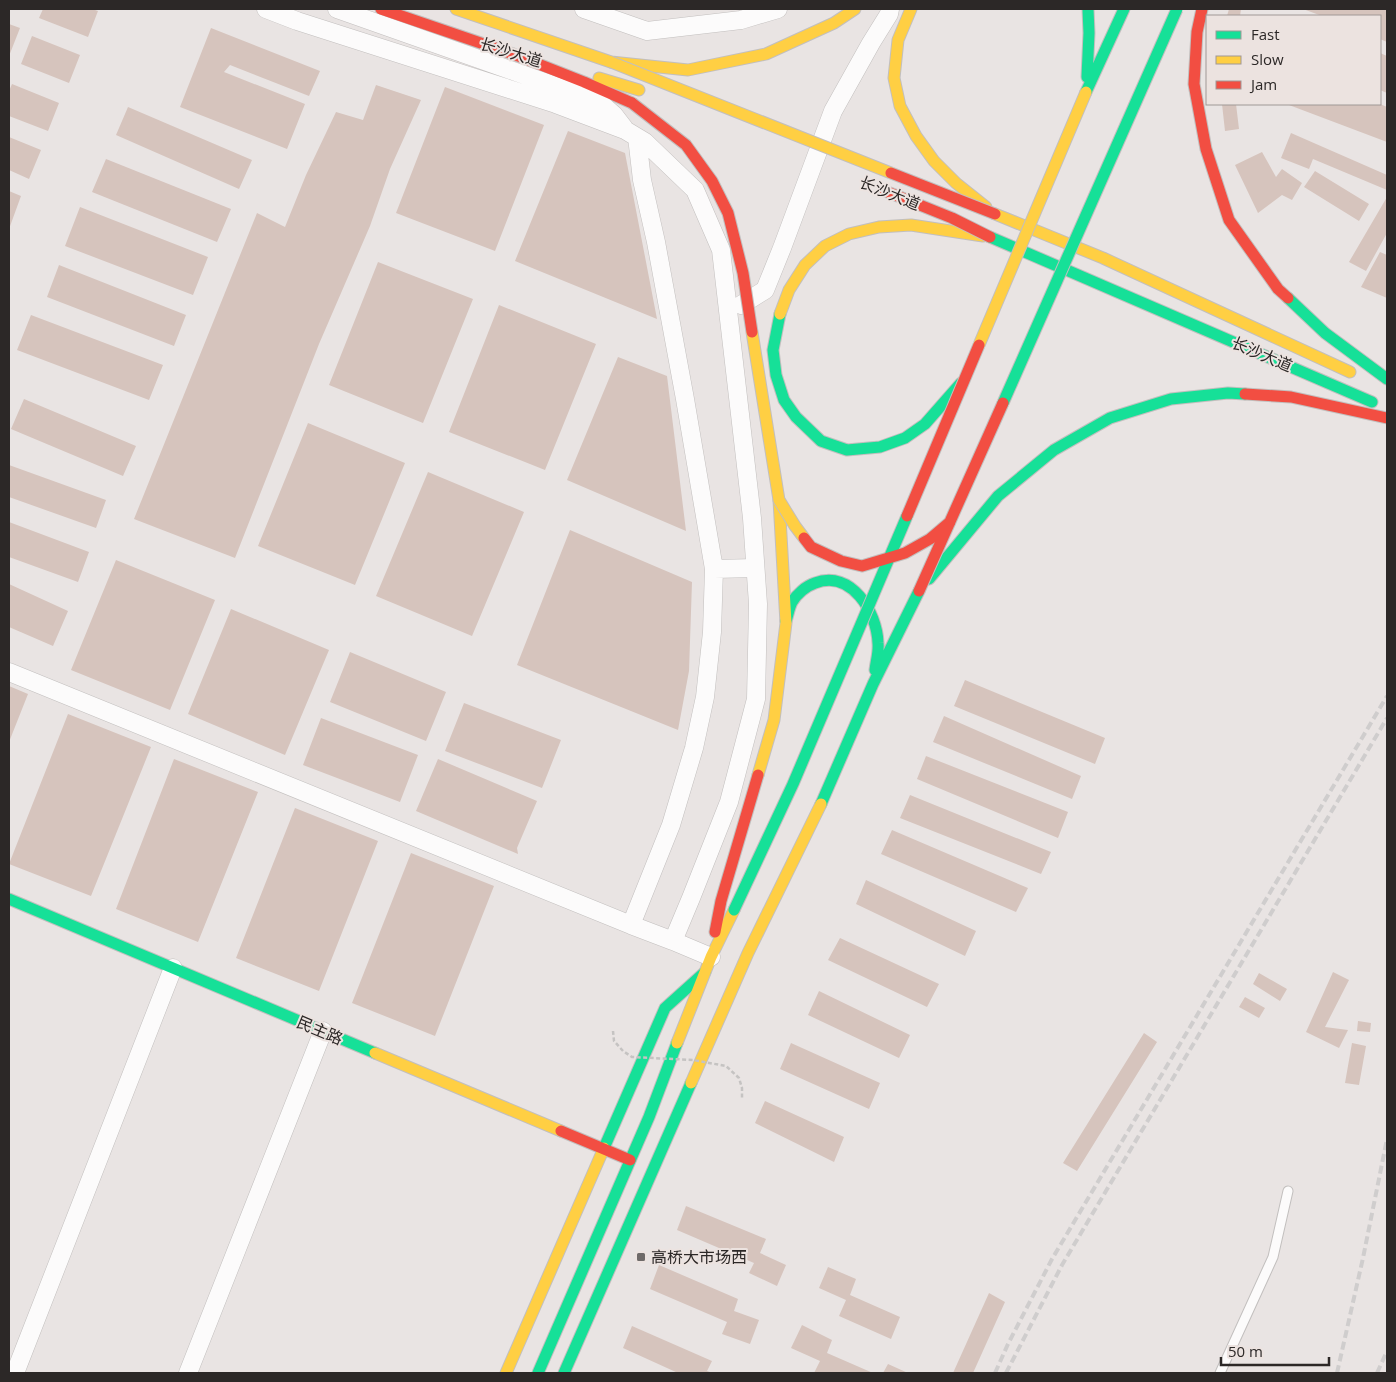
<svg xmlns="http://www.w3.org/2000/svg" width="1396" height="1382" font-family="'Open Sans','Noto Sans SC',sans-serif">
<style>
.building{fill:#d6c4bd}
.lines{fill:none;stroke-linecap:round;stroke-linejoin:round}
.lane-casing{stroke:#c2bfbe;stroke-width:11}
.street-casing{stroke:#c2bfbe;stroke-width:19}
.fast-casing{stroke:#c2bfbe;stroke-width:13}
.slow-casing{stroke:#c2bfbe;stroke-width:13}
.jam-casing{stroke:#c2bfbe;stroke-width:13}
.lane{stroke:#fcfbfb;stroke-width:9}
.street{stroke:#fcfbfb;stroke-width:18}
.fast{stroke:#16e098;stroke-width:11}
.slow{stroke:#ffcf43;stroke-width:11}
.jam{stroke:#f24e42;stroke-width:11}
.rail{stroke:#cfcdcd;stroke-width:4;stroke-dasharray:8 4;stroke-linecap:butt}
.fast-bridge-casing{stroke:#c2bfbe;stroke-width:13;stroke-linecap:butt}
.slow-bridge-casing{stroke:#c2bfbe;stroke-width:13;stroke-linecap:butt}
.jam-bridge-casing{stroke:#c2bfbe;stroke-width:13;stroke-linecap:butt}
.path-bridge{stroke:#c5c3c2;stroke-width:2.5;stroke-dasharray:4 2.5;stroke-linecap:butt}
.fast-bridge{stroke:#16e098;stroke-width:11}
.slow-bridge{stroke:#ffcf43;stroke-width:11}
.jam-bridge{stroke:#f24e42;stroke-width:11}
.poi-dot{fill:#6e6a69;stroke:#ece3e0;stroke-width:2}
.labels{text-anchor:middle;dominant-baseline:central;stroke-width:4;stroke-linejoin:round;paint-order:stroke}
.street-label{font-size:16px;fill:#2c2827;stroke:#ece3e0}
.poi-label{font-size:16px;fill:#2c2827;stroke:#ece3e0;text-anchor:start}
</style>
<rect width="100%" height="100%" fill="#e9e4e3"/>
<path class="building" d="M43,9H92L98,11L88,37L39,18Z
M1229,9H1241L1240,16H1227Z
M1303,9H1387V42L1380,39V16H1322Z
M9,24L20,28L9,56Z
M211,28L320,71L309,96L230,65L224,72L305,104L287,149L180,107Z
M32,36L80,55L69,83L21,64Z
M1380,53L1387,56V93L1380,90Z
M12,84L59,103L48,131L9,116V91Z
M376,85L421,100L390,169L370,226L319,344L235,558L134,519L257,213L285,227L306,175L336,112L363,120Z
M445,87L544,125L495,251L396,213Z
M1222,104H1236L1239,129L1225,131Z
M1289,104H1380L1387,107V142L1289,105Z
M128,107L252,160L239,189L116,135Z
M568,131L625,153L657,319L515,261Z
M1291,133L1387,175V190L1313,159L1309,169L1281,158Z
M9,137L41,150L29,179L9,170Z
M1262,152L1276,177L1282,169L1302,183L1292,200L1282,195L1258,213L1235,165Z
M106,159L231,209L217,242L92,192Z
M1315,171L1369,204L1359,221L1304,187Z
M9,191L21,196L9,229Z
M1387,197V233L1366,271L1349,262Z
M80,207L208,257L193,295L65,246Z
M1380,252L1387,255V298L1361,287Z
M378,262L473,299L423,423L329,385Z
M59,265L186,315L174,346L47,297Z
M499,305L596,344L545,470L449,432Z
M31,315L163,365L149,400L17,350Z
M618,357L667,376L686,531L567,480Z
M24,399L136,446L123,476L11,429Z
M308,423L405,463L355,585L258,546Z
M9,465L106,500L96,528L9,497Z
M428,472L524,512L472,636L376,596Z
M9,522L89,552L78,582L9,557Z
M570,530L692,582L689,671L678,730L517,665Z
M116,560L215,600L170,710L71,670Z
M9,584L68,611L53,646L9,627Z
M231,609L329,650L285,755L188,714Z
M350,652L446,692L426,741L330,702Z
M965,680L1105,738L1095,764L954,706Z
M9,686L28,694L9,742Z
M464,703L561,740L542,788L445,751Z
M68,714L151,747L91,896L9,864Z
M944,716L1081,776L1072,799L933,742Z
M321,718L418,755L400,802L303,765Z
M926,756L1068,812L1058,838L917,779Z
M174,759L258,792L198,942L116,909Z
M438,759L537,801L517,848L518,854L416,811Z
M910,795L1051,852L1041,874L900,818Z
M295,808L378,841L319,991L236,958Z
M892,830L1028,888L1016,912L881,854Z
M411,853L494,886L435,1036L352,1003Z
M866,880L976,931L965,956L856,904Z
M840,938L939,984L927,1007L828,960Z
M1333,972L1349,980L1325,1027L1348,1030L1339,1048L1306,1032Z
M1259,973L1287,989L1280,1001L1253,984Z
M819,991L910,1035L899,1058L808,1015Z
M1245,997L1265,1008L1259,1018L1239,1007Z
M1358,1021L1371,1023L1370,1032L1357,1031Z
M1144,1033L1157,1042L1077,1171L1063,1163Z
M791,1043L880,1083L869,1109L780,1069Z
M1352,1043L1366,1046L1359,1085L1345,1083Z
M765,1101L844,1137L834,1162L755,1123Z
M686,1206L766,1239L760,1253L786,1265L777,1286L749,1273L754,1263L677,1230Z
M659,1265L738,1299L734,1311L759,1320L750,1344L722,1334L727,1322L650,1289Z
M828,1267L856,1279L850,1295L900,1317L891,1339L839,1316L846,1300L819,1288Z
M989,1293L1005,1302L973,1373H953Z
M802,1325L832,1340L827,1353L873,1373H814L820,1361L791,1348Z
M632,1326L712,1361L707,1371L713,1373H678L623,1348Z
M888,1364L908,1373H883Z"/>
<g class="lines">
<g class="lane-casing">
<path id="lane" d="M1220,1373L1273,1257L1288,1191"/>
</g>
<g class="street-casing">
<path id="street" d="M266,9L297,21L556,104L625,130L645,142L695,190L721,250L752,518L758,604L756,699L729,802L691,898L673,941L711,957
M337,9L598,101L614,115L624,128
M584,9L647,31L741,20L778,9
M741,305L765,290L782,248L833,111L871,43L889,14L890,9
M714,569L755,568
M9,672L631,925L673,941
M631,925L671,825L694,748L705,697L712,632L714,569L685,399L656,242L642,180L637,137
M15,1373L173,968
M188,1373L323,1031"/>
</g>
<g class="fast-casing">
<path id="fast" d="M1087,77L1089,33L1088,9
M1086,92L1124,9
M990,237L1372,402
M1288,298L1325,333L1387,379
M780,314L773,350L776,375L784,400L796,417L821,441L847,450L880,447L905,438L925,424L961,383
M929,579L998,496L1054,450L1110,418L1171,399L1228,393L1245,394
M786,621C788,615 789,608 792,602C797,594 806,586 815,583C851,569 877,612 878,643C879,652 876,661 875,670
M821,804L873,684L919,591
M9,899L375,1053
M604,1148L665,1008L705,972
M538,1373L649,1117L677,1043
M564,1373L691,1083"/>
</g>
<g class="slow-casing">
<path id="slow" d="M456,9L611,62L688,70L766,54L834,23L855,9
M911,9L898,40L894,78L900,106L916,136L934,161L956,183L986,207
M599,78L639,90
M995,214L1103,258L1350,372
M780,314L789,290L805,265L825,246L849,234L879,227L911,225L983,236
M758,775L774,720L786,623L779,500
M677,1043L711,957L734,910
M375,1053L561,1131
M691,1083L748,953L821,804
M506,1373L604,1148"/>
</g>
<g class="jam-casing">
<path id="jam" d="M381,9L513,54L584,82L632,103
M1202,9L1197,32L1194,84L1206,149L1229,220L1278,289L1288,298
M1245,394L1291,397L1387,418
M715,932L721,901L758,775
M561,1131L630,1160"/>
</g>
<use href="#lane" class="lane"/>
<use href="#street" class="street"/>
<use href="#fast" class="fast"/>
<use href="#slow" class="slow"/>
<use href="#jam" class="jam"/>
<path class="rail" d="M995,1373L1008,1344L1052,1259L1387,696
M1006,1373L1062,1265L1387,718
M1337,1373L1363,1258L1387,1139
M1377,1373L1387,1351"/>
<g class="fast-bridge-casing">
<path id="fast-bridge" d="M1003,403L1177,9
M734,910L793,784L907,516"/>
</g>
<g class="slow-bridge-casing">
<path id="slow-bridge" d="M611,62L891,173
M752,332L779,500L795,526L804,538
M979,345L1086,92"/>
</g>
<g class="jam-bridge-casing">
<path id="jam-bridge" d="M632,103L686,145L712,181L728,213L743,273L752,332
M891,173L995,214
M885,191L952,218L990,237
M907,516L979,345
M804,538L811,547L841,561L862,566L905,553L930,539L950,522
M919,591L1003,403"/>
</g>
<path class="path-bridge" d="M613,1031L614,1041L623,1051L632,1057L693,1060L726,1066L739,1078L742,1088V1098"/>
<use href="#fast-bridge" class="fast-bridge"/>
<use href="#slow-bridge" class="slow-bridge"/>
<use href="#jam-bridge" class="jam-bridge"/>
</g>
<rect class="poi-dot" x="636" y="1252" width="10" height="10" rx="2.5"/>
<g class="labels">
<g class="street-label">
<text transform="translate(511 52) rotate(17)">长沙大道</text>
<text transform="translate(890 193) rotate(22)">长沙大道</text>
<text transform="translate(1262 354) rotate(23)">长沙大道</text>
<text transform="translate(320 1030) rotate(23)">民主路</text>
</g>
<g class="poi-label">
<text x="651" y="1257">高桥大市场西</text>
</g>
</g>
<rect width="1396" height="1382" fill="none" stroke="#2c2827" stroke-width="20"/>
<rect x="1206" y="15" width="175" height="90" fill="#ece3e0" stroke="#9f9896"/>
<rect x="1216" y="31" width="25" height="8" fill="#16e098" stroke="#9f9896"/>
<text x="1251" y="40" font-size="15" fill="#2c2827">Fast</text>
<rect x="1216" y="56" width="25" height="8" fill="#ffcf43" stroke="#9f9896"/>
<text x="1251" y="65" font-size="15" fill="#2c2827">Slow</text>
<rect x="1216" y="81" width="25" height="8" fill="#f24e42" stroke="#9f9896"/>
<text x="1251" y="90" font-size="15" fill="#2c2827">Jam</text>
<path d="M1221 1357v8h108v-8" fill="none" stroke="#2c2827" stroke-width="2.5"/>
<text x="1228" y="1357" font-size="15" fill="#2c2827" stroke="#ece3e0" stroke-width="4" paint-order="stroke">50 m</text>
</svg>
